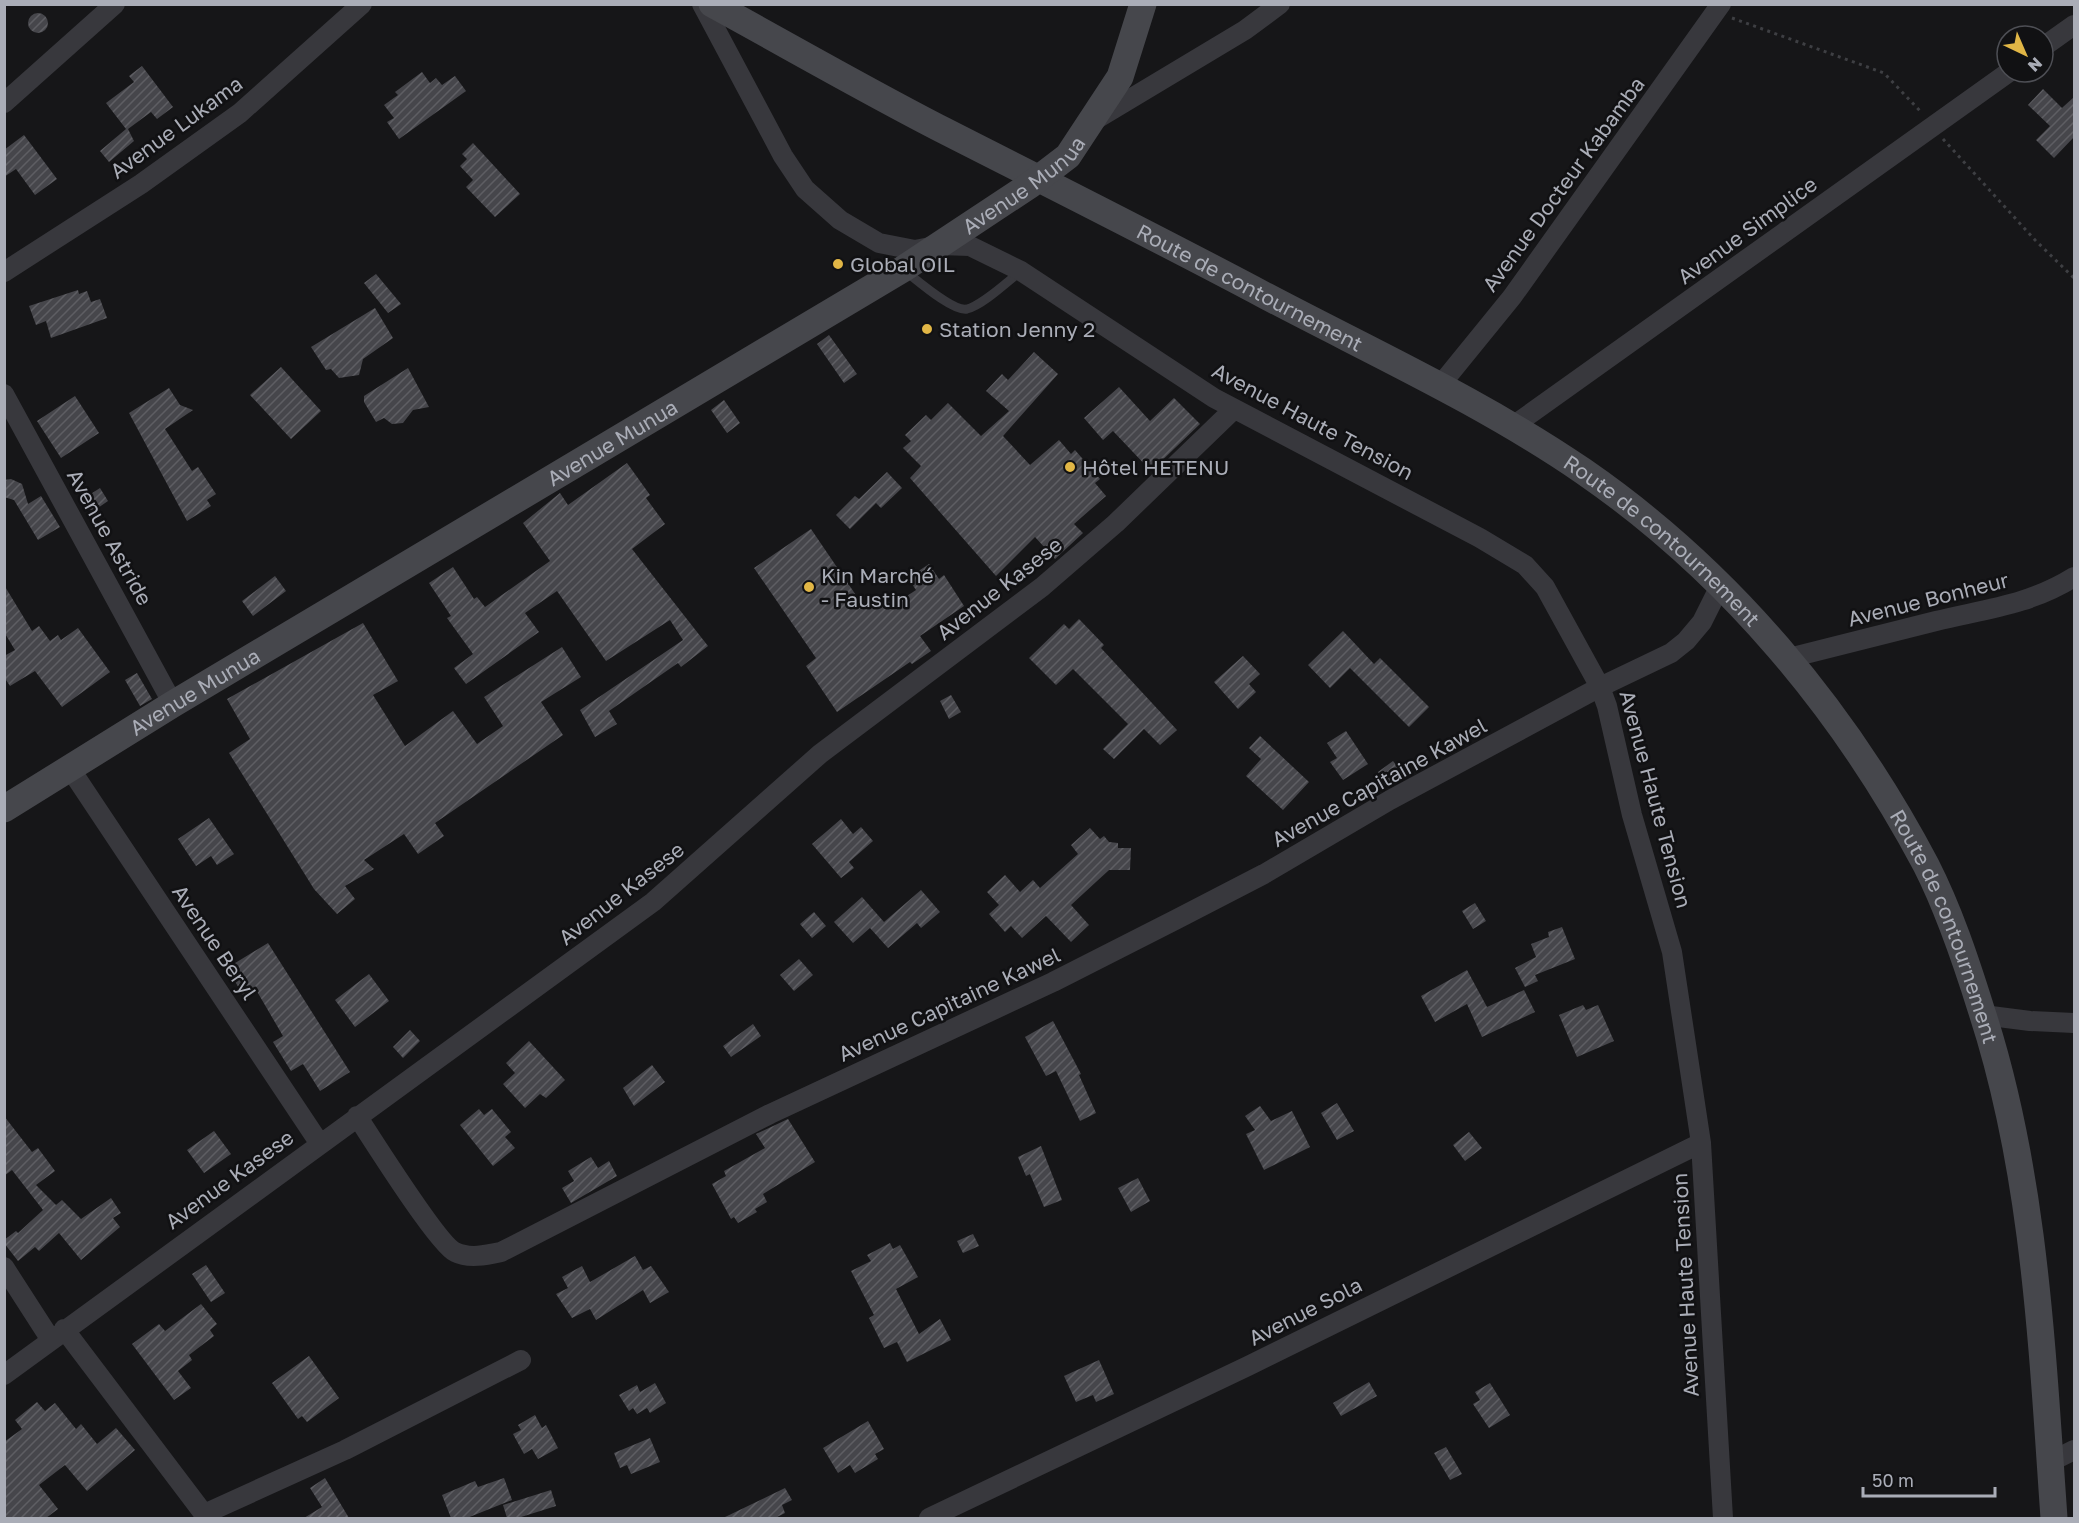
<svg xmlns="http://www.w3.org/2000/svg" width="2079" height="1523" font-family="'Golos Text',sans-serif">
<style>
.building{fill:url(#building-hatch)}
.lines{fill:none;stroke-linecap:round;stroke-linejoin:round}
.path{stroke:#3e3f43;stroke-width:3;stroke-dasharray:3 4.5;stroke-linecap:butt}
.lane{stroke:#38383d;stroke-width:9}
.street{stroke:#38383d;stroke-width:20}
.secondary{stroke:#46474c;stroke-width:27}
.poi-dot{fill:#e1b646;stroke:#111113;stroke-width:2}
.labels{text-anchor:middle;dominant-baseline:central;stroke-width:5;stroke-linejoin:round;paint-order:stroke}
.street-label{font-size:21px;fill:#aaadb7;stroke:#111113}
.poi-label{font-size:21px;fill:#aaadb7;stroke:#111113;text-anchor:start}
</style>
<defs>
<pattern id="building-hatch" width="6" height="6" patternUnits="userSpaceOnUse" patternTransform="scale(1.5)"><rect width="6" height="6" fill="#46464b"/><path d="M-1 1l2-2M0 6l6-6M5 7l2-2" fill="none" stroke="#5e5e63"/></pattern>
</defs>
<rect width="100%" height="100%" fill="#161618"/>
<path class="building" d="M28 23a10 10 0 1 1 20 0a10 10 0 1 1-20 0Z
M142,66L173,107L157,119L151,112L128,129L134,141L109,162L100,151L126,129L106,103L134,82L129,76Z
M422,72L430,83L436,78L442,85L455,76L466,91L399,139L387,122L394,118L384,105L398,95L395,92Z
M2043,89L2062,108L2074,97V137L2054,158L2036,140L2050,126L2028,105Z
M24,135L57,179L35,195L16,169L4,177V150Z
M473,143L520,194L495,217L466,187L473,180L460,166L467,159L462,154Z
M376,274L401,304L388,313L364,283Z
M78,290L79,294L87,291L91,302L100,299L107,318L51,338L46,321L36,325L29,306Z
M375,308L393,338L363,359L359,375L339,378L331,369L326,370L311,347Z
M829,335L857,374L844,383L817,344Z
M1034,352L1058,374L1003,436L1030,465L1059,440L1071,454L1075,450L1100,479L1095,483L1106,496L1074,524L1083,533L1055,559L1035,537L996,576L910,478L921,466L903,448L911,441L905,435L926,415L931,420L948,403L981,436L1009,411L986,391L1002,374L1008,380Z
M281,367L321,411L291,439L250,395Z
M408,368L429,407L413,410L403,423L392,424L384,418L376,422L364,402V396Z
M1119,387L1150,421L1174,398L1200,424L1151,471L1113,431L1103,440L1084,418Z
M169,388L180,405L193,410L165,429L192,471L198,467L216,494L207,500L211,506L187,521L129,413Z
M75,396L99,433L61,458L37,421Z
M724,400L740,423L727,433L711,410Z
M627,463L650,495L646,498L665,524L632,549L708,646L681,667L678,663L609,711L617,724L595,737L580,710L683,640L670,620L606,661L557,591L525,613L539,632L466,684L454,668L473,654L447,618L451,616L429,583L453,567L474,599L477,597L485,607L550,561L523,523L560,493L568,505Z
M887,472L902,488L881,508L876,503L850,529L836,515L855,496L859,499Z
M11,479L22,484L28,504L41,496L60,527L38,540L14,500L4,497V480Z
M100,488L108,501L92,512L83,499Z
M811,529L864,607L883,594L892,606L916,590L908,578L929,564L939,579L944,575L964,606L920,636L931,651L912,664L910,662L837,712L806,666L816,658L754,568Z
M275,576L286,591L253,616L242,601Z
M4,585L32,631L39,626L50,641L58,635L61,640L78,628L110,672L62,707L35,671L10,686L4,677V656L15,650L4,632Z
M1079,619L1104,645L1101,648L1177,730L1160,745L1144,729L1114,759L1103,749L1128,724L1073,669L1056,685L1029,658L1064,624L1069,629Z
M363,623L398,681L373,695L405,746L453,711L477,744L503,726L484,697L562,647L581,677L541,702L563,735L435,823L444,836L418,854L404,834L364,860L374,869L345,886L355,899L337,914L314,889L229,753L250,739L227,699Z
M1343,631L1374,664L1380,658L1429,707L1409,727L1350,668L1330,688L1308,665Z
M1243,656L1260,674L1249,684L1256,692L1238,709L1214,682Z
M137,673L152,699L140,706L125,680Z
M951,695L961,712L949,719L940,701Z
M1346,731L1368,764L1343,780L1330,762L1337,758L1327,743Z
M1260,736L1309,782L1283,810L1246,776L1261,759L1249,748Z
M1393,761L1402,772L1387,784L1378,772Z
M209,818L234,854L217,865L211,856L196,866L178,839Z
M841,819L853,834L861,827L873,841L849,862L854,868L841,878L812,844Z
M1090,828L1100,839L1104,836L1109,842L1118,843V848H1131L1130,870H1109L1071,905L1089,925L1071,942L1046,916L1022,938L1011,926L1005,932L989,914L999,905L987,892L1005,875L1020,892L1033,880L1040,888L1078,854L1071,845Z
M921,890L940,912L921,928L917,923L888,948L870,928L853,943L834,922L862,897L884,922Z
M1475,903L1486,921L1473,929L1462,911Z
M814,912L826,926L812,938L800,924Z
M1562,927L1575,959L1535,975L1538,981L1525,987L1515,968L1536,957L1531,944L1549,937L1548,932Z
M268,943L350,1072L320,1091L303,1064L291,1071L273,1042L283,1036L255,988L243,995L227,968Z
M799,959L813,975L794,991L780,975Z
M1467,970L1487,1007L1524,990L1535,1012L1482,1037L1467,1004L1435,1022L1421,996Z
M369,974L389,1001L355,1027L335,1000Z
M1583,1005L1586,1010L1598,1005L1614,1041L1577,1057L1559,1015Z
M1053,1021L1081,1074L1079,1075L1096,1113L1080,1121L1056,1071L1046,1076L1025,1037Z
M753,1024L761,1036L731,1057L723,1046Z
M410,1030L420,1041L403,1058L393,1047Z
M529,1041L565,1080L546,1098L540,1094L525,1108L503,1084L515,1073L506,1063Z
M652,1065L665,1082L634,1106L623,1088Z
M1337,1103L1354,1131L1337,1140L1321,1113Z
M1260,1106L1271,1121L1292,1111L1310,1147L1264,1170L1246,1134L1255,1130L1245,1116Z
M479,1109L484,1115L492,1109L511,1132L505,1137L515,1148L493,1166L460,1125Z
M4,1116L32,1152L38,1148L55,1171L36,1185L56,1205L62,1200L81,1219L111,1198L121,1213L113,1218L120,1227L81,1260L59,1233L39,1251L35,1247L18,1261L4,1243V1240L16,1231L18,1233L43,1210L12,1170L4,1176Z
M788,1119L815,1162L763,1194L767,1202L755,1209L757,1212L738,1223L734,1217L731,1219L712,1184L726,1176L724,1171L765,1148L756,1134Z
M214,1131L231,1154L204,1173L187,1150Z
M1469,1132L1482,1148L1465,1161L1453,1145Z
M1041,1146L1062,1200L1044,1207L1030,1174L1026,1176L1018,1157Z
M591,1157L598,1168L609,1161L617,1176L571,1203L562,1188L574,1181L568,1171Z
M1138,1178L1150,1201L1131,1212L1118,1188Z
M973,1234L979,1246L963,1253L957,1241Z
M890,1243L893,1249L900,1245L918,1277L896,1289L919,1334L940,1319L951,1340L907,1362L897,1342L884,1348L869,1318L874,1315L851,1271L871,1261L867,1255Z
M635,1256L643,1270L651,1266L669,1292L650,1303L643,1290L596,1320L590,1309L572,1318L556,1294L568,1288L562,1277L582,1266L590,1282Z
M206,1265L225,1293L211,1302L192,1274Z
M201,1304L217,1324L210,1330L214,1336L189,1355L192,1360L178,1371L191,1388L174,1400L132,1344L159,1324L165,1331Z
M309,1356L339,1398L307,1422L302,1416L298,1419L272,1383Z
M1099,1360L1114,1394L1096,1402L1093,1395L1076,1402L1064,1376Z
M1369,1382L1377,1396L1341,1416L1333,1403Z
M655,1383L666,1403L650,1413L647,1408L637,1414L633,1408L629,1411L619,1395L637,1385L640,1392Z
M1490,1383L1510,1415L1489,1428L1473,1404L1480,1400L1475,1392Z
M37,1402L45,1411L55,1403L76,1429L81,1424L97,1444L116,1428L135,1450L87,1491L65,1465L39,1485L58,1509L46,1518H4V1442L22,1429L15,1420Z
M535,1415L542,1428L546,1425L558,1448L538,1459L532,1449L524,1454L513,1434L521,1430L518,1425Z
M868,1421L884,1449L875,1454L878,1459L855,1473L850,1465L838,1473L823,1448Z
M650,1438L660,1462L631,1474L627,1465L620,1468L614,1453Z
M1446,1447L1462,1474L1450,1480L1434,1453Z
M325,1478L349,1518H304L322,1507L310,1488Z
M504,1478L512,1500L467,1518H451L442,1495L475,1481L478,1487Z
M785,1488L792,1500L782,1505L785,1513L775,1518H723Z
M551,1490L556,1506L518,1518H507L503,1505Z"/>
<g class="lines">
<path class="path" d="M1732,18L1884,73L1921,112
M1943,139L2035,240L2074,278"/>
<path class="lane" d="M904,270C917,280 953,312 967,309C983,305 1008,281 1021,271"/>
<path class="street" d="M702,4L783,156L805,189L840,220L879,243L915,250L940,245L970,246L1021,271L1214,398L1480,538L1525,565L1545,587L1600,687L1607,706L1632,815L1672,952L1701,1143L1723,1518
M2043,47L2074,25
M4,103L115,4
M1095,120L1245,30L1280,4
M4,272L141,184L240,113L362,4
M1438,388L1512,297L1721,4
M4,394L173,704
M1513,426L2009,72
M1789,658C1838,646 1887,633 1936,621C1986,609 2029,605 2074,577
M69,767L320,1144
M1983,1015L2030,1021L2074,1023
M357,1116C372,1139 438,1244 455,1252C469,1259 487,1255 501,1252L770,1114L1053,982L1177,919L1264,874L1390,800L1600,687L1671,653L1686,641L1702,622L1721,584
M4,1267L51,1340
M64,1329L207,1518
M4,1375L653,902L820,754L1042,587L1116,523L1234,409
M2050,1462L2074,1450
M204,1514L345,1450L521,1360
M929,1518L1248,1366L1701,1143"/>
<g class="secondary">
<path id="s1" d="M712,4C789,46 865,90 943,130C1051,185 1159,239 1266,296C1372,352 1484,403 1583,471C1728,571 1844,710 1926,865C1949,910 1966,961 1981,1009C2035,1173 2042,1348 2054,1518"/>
<path id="s2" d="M4,809L173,704L903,269L1030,185L1068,156L1120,77L1143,4"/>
</g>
</g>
<g class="poi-dot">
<circle cx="838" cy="264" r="6"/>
<circle cx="927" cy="329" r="6"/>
<circle cx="1070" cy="467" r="6"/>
<circle cx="809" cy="587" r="6"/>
</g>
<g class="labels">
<g class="street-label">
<text transform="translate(176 127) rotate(-36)">Avenue Lukama</text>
<text stroke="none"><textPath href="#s2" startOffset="1196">Avenue Munua</textPath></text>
<text transform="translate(1563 184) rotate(-54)">Avenue Docteur Kabamba</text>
<text transform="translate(1747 230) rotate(-36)">Avenue Simplice</text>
<text stroke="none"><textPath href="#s1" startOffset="608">Route de contournement</textPath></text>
<text transform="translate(1313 421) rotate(28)">Avenue Haute Tension</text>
<text stroke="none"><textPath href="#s2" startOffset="710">Avenue Munua</textPath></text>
<text transform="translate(110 537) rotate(61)">Avenue Astride</text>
<text stroke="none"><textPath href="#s1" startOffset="1094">Route de contournement</textPath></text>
<text transform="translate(999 588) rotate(-38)">Avenue Kasese</text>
<text transform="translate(1928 599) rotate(-14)">Avenue Bonheur</text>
<text stroke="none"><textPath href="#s2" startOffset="224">Avenue Munua</textPath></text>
<text transform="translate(1379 782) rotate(-29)">Avenue Capitaine Kawel</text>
<text transform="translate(1656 799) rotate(75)">Avenue Haute Tension</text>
<text transform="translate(621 893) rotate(-38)">Avenue Kasese</text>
<text stroke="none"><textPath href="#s1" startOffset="1580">Route de contournement</textPath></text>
<text transform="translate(215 942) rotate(56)">Avenue Beryl</text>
<text transform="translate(949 1004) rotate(-25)">Avenue Capitaine Kawel</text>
<text transform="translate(229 1179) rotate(-36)">Avenue Kasese</text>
<text transform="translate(1685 1285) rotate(-93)">Avenue Haute Tension</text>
<text transform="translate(1305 1311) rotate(-27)">Avenue Sola</text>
</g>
<g class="poi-label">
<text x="850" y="264">Global OIL</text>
<text x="939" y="329">Station Jenny 2</text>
<text x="1082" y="467">Hôtel HETENU</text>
<text x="821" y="575">Kin Marché<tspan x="821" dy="24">- Faustin</tspan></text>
</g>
</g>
<rect width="2079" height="1523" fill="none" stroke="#aaadb7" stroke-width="12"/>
<g transform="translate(2025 54) rotate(136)"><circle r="28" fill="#111113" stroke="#4e4f55" stroke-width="1.5"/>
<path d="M0-4.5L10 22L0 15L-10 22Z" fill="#e1b646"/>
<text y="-9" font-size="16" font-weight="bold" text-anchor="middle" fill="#aaadb7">N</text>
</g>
<path d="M1863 1487v9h132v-9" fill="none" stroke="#aaadb7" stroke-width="3"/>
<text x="1872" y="1487" font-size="18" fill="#aaadb7" stroke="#111113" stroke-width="4.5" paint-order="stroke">50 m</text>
</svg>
